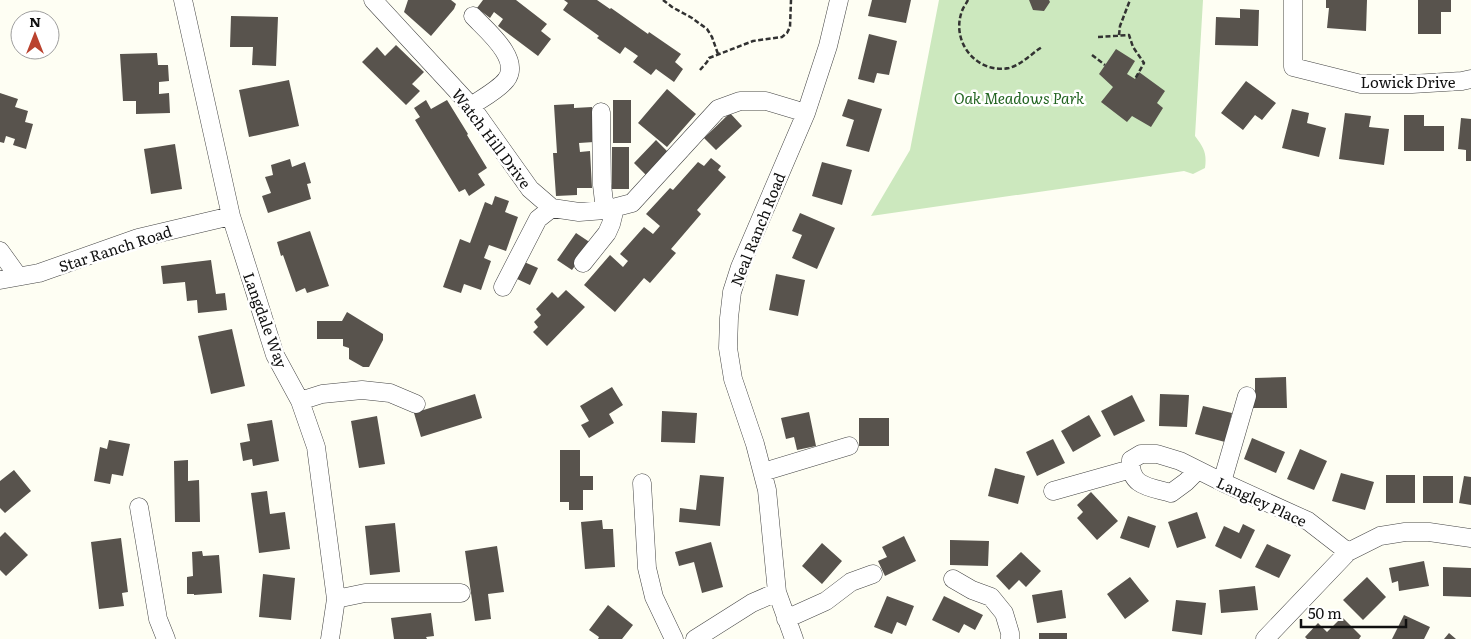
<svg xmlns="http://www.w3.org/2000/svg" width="1471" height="639" font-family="Literata,serif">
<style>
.green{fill:#cce8be}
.building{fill:#58534d}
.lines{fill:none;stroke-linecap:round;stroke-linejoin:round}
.minor-casing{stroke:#434343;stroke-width:19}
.path{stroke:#323232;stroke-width:2.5;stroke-dasharray:5 2.5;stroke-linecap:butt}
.minor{stroke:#fff;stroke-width:18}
.labels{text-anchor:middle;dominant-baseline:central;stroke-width:5;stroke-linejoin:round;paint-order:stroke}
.street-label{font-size:15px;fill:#101010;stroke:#fff}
.park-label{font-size:15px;font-style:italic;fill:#236522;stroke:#fff}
</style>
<rect width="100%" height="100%" fill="#fefef3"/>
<path class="green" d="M939,0H1203L1195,136C1204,148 1207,153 1205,168L1193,174L1184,171L871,216L910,150Z"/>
<path class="building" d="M408,0H451L456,4L454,9L431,36L404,12Z
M483,0H516L547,24L541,31L551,39L538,56L498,26L503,19L494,12L490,18L477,8Z
M564,0H597L610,9L611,8L648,34L649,32L681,54L675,62L683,69L674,82L656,69L651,75L633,62L638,56L625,47L620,54L597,38L599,36L563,10L568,3Z
M872,0H911L906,23L868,16Z
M1029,0H1049L1050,2L1044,11L1033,10Z
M1326,0H1367L1366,31L1327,28L1329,8H1326Z
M1418,0H1451V12H1441V34H1418Z
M1240,9L1259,10L1258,46L1215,45L1216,17L1240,18Z
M231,16L278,17L276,66L252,65L253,47H230Z
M869,34L897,41L889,75L877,73L874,83L858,79Z
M396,45L424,72L412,84L420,91L406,105L362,62L377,47L385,56Z
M1116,49L1135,61L1127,74L1135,79L1139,72L1165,91L1157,103L1163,108L1151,127L1132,116L1127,122L1101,102L1113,87L1099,74Z
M157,53L158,65H168L169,81L159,82V94L169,93L170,113L136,114V101H123L120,54Z
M289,80L299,126L249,137L239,90Z
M1246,81L1276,103L1262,120L1255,115L1243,130L1221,113Z
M667,89L696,114L667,147L638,123Z
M0,93L18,99L15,107L28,111L25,122L33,124L26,149L13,145L15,139L6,136L4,143L0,142Z
M848,99L882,109L869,152L846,146L854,120L842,116Z
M426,100L431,109L447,100L468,134L467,135L487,168L478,174L485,185L469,196L465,189L459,192L415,120L420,117L414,108Z
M613,100H631V143H613Z
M574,104V108L592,107L594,142L579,143L580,152L590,151L592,188H577V195L556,196L553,153H557L554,105Z
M1292,109L1309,113L1307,123L1326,128L1319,157L1282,148Z
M730,113L742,126L716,150L704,138Z
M1345,113L1371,116L1369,127L1389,129L1384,165L1339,159Z
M1404,115H1424V126H1444V151H1404Z
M1461,118L1471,119V161H1466V150L1458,149Z
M656,140L668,152L646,175L634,163Z
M175,144L182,189L151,194L144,149Z
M612,147H629V189H612Z
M711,158L721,166L718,170L726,177L697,210L701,214L671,249L676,253L650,283L644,278L615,312L584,285L610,255L623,267L628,261L620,254L644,227L653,234L660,226L646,214L670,188L673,190L698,162L704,166Z
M290,159L292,167L305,162L311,183L307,184L311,199L268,213L262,196L271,193L265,177L273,175L271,165Z
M822,162L852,170L842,205L812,196Z
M495,196L509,201L505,212L518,217L506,251L489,245L484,258L491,261L481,290L464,284L461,293L443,287L460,239L470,243L485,202L492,205Z
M800,213L835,228L817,269L792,258L802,235L792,231Z
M310,231L329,286L307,293L305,288L296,292L283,255L281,256L277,242Z
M576,233L591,243L572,270L557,260Z
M211,260L216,294L225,293L227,310L198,313L197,300L187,301L185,282L163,284L161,266Z
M522,261L538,268L530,285L515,278Z
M776,274L805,280L798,316L769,310Z
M566,290L585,307L547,346L533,332L538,327L534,322L541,315L536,309L552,292L558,298Z
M347,312L383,334V340L369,367H363L349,359V348L343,346V339H317V321H342Z
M232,329L245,386L211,394L198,336Z
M1286,377L1287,408H1252L1251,392H1255V378Z
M612,387L623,405L609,414L614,423L589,438L581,425L589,421L580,406Z
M475,394L482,418L421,437L414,413Z
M1160,394L1189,395L1187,427L1159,426Z
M1132,395L1145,421L1114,436L1101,411Z
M1203,406L1232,413L1225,442L1195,434Z
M662,411L697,413L695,443L661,442Z
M809,412L816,446L797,450L794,437L786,439L781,418Z
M1089,415L1101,436L1073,452L1061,431Z
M377,416L385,464L359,468L351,421Z
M859,418H889V446H859Z
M272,420L279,461L253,466L252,459L243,461L240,443L250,441L247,424Z
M1252,438L1285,452L1276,473L1244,459Z
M1053,439L1065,463L1037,476L1026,452Z
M109,440L130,444L123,476L112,474L110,484L94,481L100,447L107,449Z
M1300,449L1327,461L1314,490L1287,479Z
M560,450H580V476H593V490H583V510H569V502H560Z
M188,460V481L199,480L200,522H175L174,461Z
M995,468L1025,476L1018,504L988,496Z
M14,470L31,491L5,513L0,508V481Z
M1341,473L1374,482L1365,510L1332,501Z
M700,475L724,477L720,526L679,522L680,508L696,510Z
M1386,475H1415V503H1386Z
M1423,476H1453V503H1423Z
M1464,476L1471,477V505L1459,503Z
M267,491L270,514L285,512L290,549L259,553L251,493Z
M1091,492L1118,521L1097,540L1077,518L1083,512L1077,505Z
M1197,512L1206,538L1177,548L1168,522Z
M1128,516L1156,526L1149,548L1120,538Z
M602,520L603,529H613L615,567L585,569L581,522Z
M395,523L400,572L370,575L365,526Z
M1243,524L1255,530L1241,559L1215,546L1224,526L1239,533Z
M5,532L28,555L6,576L0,570V537Z
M904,536L916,561L885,576L878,561L887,557L882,547Z
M121,538L128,592L122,593L124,606L99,609L91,542Z
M950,540L989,541L988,566L950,565Z
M711,542L723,587L702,593L694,562L679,566L675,552Z
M822,543L842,561L822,584L802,566Z
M1267,544L1291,555L1279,578L1255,567Z
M497,546L504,592L488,594L491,619L475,621L465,551Z
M202,551L203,556L219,555L222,593L194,595V594H187V577L193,576L192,552Z
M1021,552L1041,571L1026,587L1019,580L1009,590L996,576Z
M1424,561L1429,586L1399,591L1398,581L1392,583L1389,568Z
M1443,567L1471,568V597L1443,596Z
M263,574L295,578L291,620L259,617Z
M1130,577L1149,601L1125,619L1107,594Z
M1367,577L1386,597L1363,620L1343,600Z
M1255,586L1258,610L1221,613L1219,590Z
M1062,590L1066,618L1037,623L1032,595Z
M887,596L914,606L906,626L897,622L892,634L874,627Z
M944,596L983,615L975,630L964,624L959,633L932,620Z
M1176,600L1206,603L1202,635L1172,631Z
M608,605L633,625L622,639H598L599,637L589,630Z
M431,613L434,636L426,637L427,639H394L391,618Z
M1404,615L1430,627L1424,639H1392Z
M1342,617L1361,636L1359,639H1307L1305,637L1318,623L1327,632Z
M1039,633H1067V639H1039Z
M1449,633L1456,639H1444Z"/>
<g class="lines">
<g class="minor-casing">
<path id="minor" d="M183,0L231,216L275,355L300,401L316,447L336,599L330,639
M373,0L471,106L530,189L552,208L579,212L605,210L632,203L718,109L740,101H766L806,113
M1293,0V67L1361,84H1412L1462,81L1471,79
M471,106C481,99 498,90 506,80C522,59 486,30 473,16
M601,112L602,185L605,210
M0,251L18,276
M583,263L607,233L611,224L615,208
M0,280L39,273L138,238L231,216
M503,287L538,219L552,208
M300,401L322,394L362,390L390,393L416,404
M1198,470L1186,482L1171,493C1150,487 1129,487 1131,460L1141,454H1157L1180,461L1222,482L1308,521L1348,552
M763,472L849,446
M1222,482L1247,396
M642,483L647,568L654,597L674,639
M1053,491L1131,469
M139,507L158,619L166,639
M953,579L972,590L991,597L1004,613L1010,633V639
M336,599L365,593H461
M786,619L826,601L851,582L873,574
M695,639L752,603L777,592
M794,639L777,592L767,490L755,444L733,379L728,348L729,318L732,292L740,267L806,113L828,46L839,0
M1265,639L1348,552L1380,536L1405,532H1429L1471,538"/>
</g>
<path class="path" d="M663,0L672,7L692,18L707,29L712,37L718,54
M968,0C966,4 962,9 961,14C952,44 978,74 1009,68C1021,65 1031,54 1042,47
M1119,35L1120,26L1130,0
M1098,37L1129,35L1133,47L1144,63L1135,79
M1092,55L1105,65
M700,70L707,62L709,58L753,41L782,37L787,33L790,27L791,0"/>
<use href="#minor" class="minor"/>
</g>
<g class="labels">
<g class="street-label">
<text x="1408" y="81">Lowick Drive</text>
<text transform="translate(492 138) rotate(53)">Watch Hill Drive</text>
<text transform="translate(757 229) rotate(-68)">Neal Ranch Road</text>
<text transform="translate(115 248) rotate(-18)">Star Ranch Road</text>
<text transform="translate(266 320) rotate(70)">Langdale Way</text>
<text transform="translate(1262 501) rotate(25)">Langley Place</text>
</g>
<g class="park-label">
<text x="1019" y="97">Oak Meadows Park</text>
</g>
</g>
<g transform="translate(35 35)"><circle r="24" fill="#ffffff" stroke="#9f9f9f"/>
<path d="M0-4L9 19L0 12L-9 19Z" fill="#ba422e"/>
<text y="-8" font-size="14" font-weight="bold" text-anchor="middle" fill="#101010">N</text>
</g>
<path d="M1301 619v8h105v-8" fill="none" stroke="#101010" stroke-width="2.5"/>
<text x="1308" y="619" font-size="15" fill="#101010" stroke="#ffffff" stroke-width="4" paint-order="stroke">50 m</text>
</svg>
